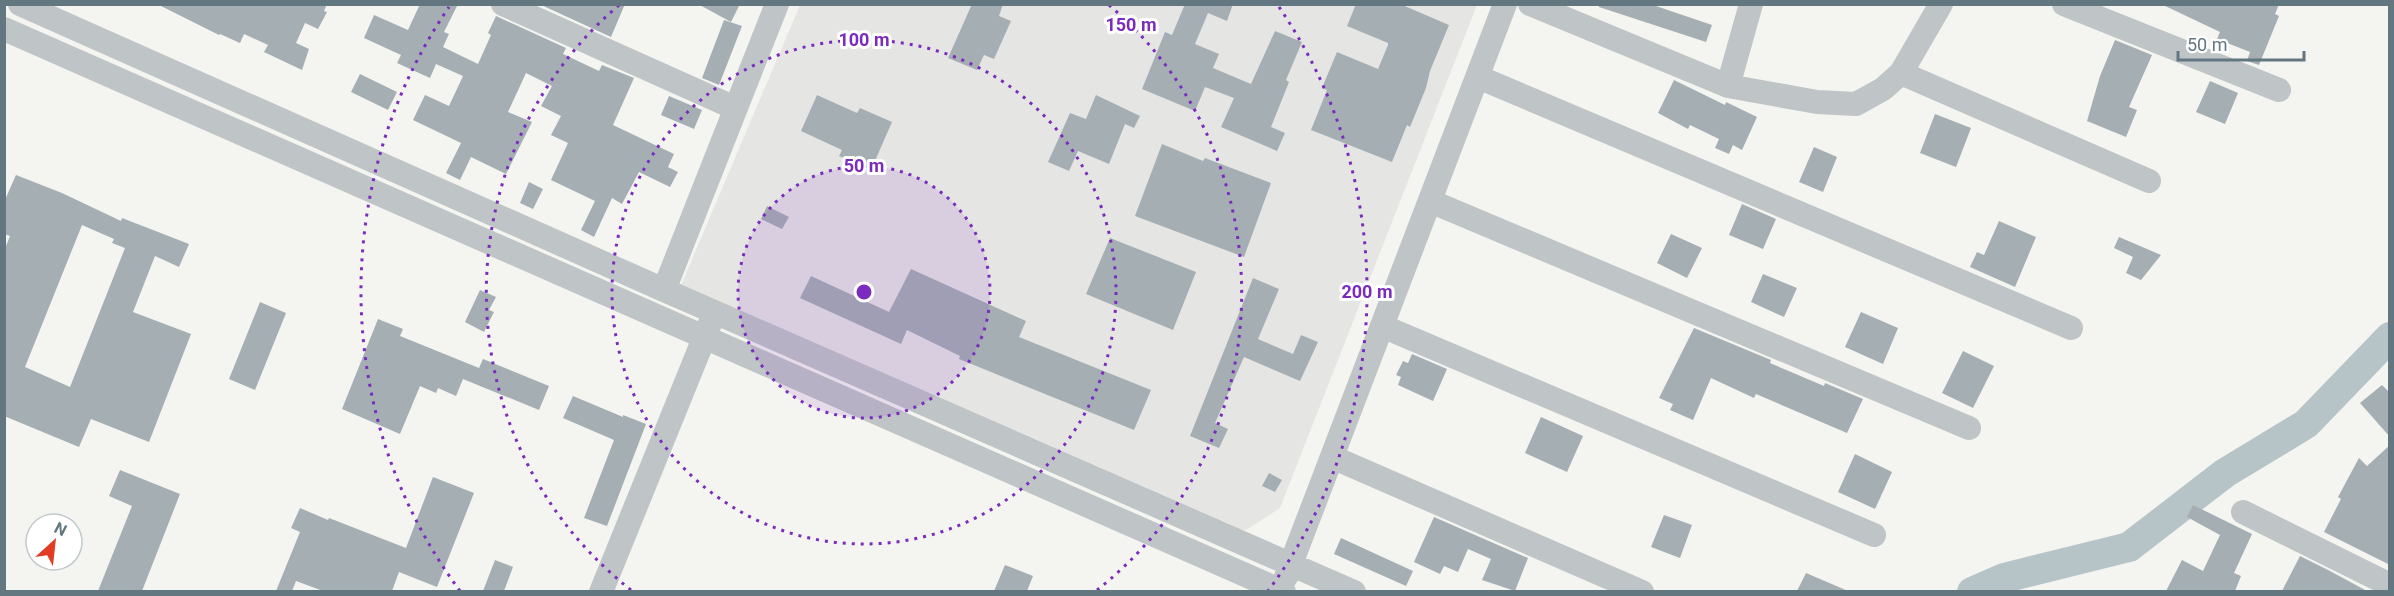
<svg xmlns="http://www.w3.org/2000/svg" width="2394" height="596" font-family="Roboto,sans-serif">
<style>
.built{fill:#e5e5e4}
.lines{fill:none;stroke-linecap:round;stroke-linejoin:round}
.river{stroke:#b7c4c7;stroke-width:30}
.building{fill:#a5afb3;fill-rule:evenodd}
.minor{stroke:#bfc4c6;stroke-width:24}
.ring{fill:none;stroke:#7b2cbf;stroke-width:3;stroke-dasharray:3 6}
.centre{fill:#7b2cbf;stroke:#fff;stroke-width:3}
.ring-label{font-size:18px;text-anchor:middle;font-weight:bold;fill:#7b2cbf;stroke:#fff;stroke-width:6;stroke-linejoin:round;paint-order:stroke}
</style>
<rect width="100%" height="100%" fill="#f4f4f0"/>
<path class="built" d="M800,5H1477L1280,508L1246,530L1216,528L679,290Z"/>
<g class="lines">
<path class="river" d="M1972,592L2004,578L2129,547L2225,473L2306,424L2390,337"/>
</g>
<path class="building" d="M157,4H327L324,11L327,12L318,29L305,23L296,43L309,49L302,70L264,52L268,45L244,34L240,43L220,34L219,35Z
M420,4H458L444,32L449,34L443,47L478,64L491,35L488,33L496,16L566,48L563,54L599,71L602,65L634,78L613,125L674,154L668,167L678,172L670,187L639,172L622,204L612,198L594,237L581,230L595,201L551,180L568,143L551,135L561,116L541,106L552,86L526,73L508,112L532,122L506,174L471,157L460,180L446,173L461,143L413,120L425,95L449,106L463,76L436,64L430,78L397,63L401,55L364,38L374,15L408,30Z
M539,4H625L611,37Z
M698,4H740L731,22Z
M972,4H1003L999,16L1011,21L994,59L984,55L977,70L948,58Z
M1185,4H1233L1227,21L1208,13L1195,44L1219,54L1213,68L1251,84L1275,31L1302,42L1286,80L1289,82L1271,127L1285,133L1277,151L1221,127L1234,98L1205,87L1195,111L1142,89L1165,32L1172,35Z
M1356,4H1400L1449,25L1430,71L1426,88L1410,127L1407,125L1392,162L1311,130L1327,90L1322,88L1337,52L1378,69L1388,45V43L1347,26Z
M1599,4H1650L1712,25L1706,42L1599,7Z
M2161,4H2279L2275,14L2279,16L2259,65L2247,61L2250,52L2217,39L2220,32Z
M724,20L742,26L719,85L702,78Z
M2115,40L2152,55L2129,107L2137,110L2126,137L2087,121L2100,76Z
M360,74L397,92L388,110L351,92Z
M1674,80L1725,105L1726,102L1757,117L1742,150L1733,145L1729,154L1715,148L1719,139L1690,125L1688,129L1658,113Z
M2210,81L2238,93L2225,124L2196,112Z
M817,95L857,113L860,108L892,122L871,170L839,156L842,150L801,131Z
M1096,95L1140,116L1134,128L1125,124L1109,164L1078,151L1069,171L1048,162L1070,113L1086,119Z
M669,96L702,110L694,129L661,115Z
M1935,114L1971,128L1956,167L1920,153Z
M1162,144L1203,161L1205,158L1271,183L1244,257L1135,216Z
M1814,147L1837,157L1823,192L1799,182Z
M16,175L62,193L121,221L122,218L189,244L179,267L155,256L133,312L191,334L149,442L91,419L79,447L4,416V251L10,236L4,234V202ZM82,225L114,239L112,243L125,248L70,387L25,367Z
M529,182L543,189L533,209L520,203Z
M1742,204L1776,219L1763,249L1729,235Z
M767,206L789,217L782,229L761,219Z
M1999,221L2036,237L2015,287L1970,267L1977,252L1984,255Z
M1671,234L1702,248L1687,278L1657,263Z
M2119,237L2161,255L2141,280L2126,273L2133,257L2114,248Z
M1110,238L1196,272L1173,330L1086,294Z
M911,269L1026,321L1019,337L1151,390L1134,430L959,359L960,356L907,330L901,344L800,298L811,276L889,312Z
M1763,274L1797,288L1784,317L1751,302Z
M1253,278L1279,289L1258,339L1293,354L1301,335L1318,342L1300,381L1244,357L1215,423L1228,429L1219,448L1190,436Z
M480,290L496,297L489,310L494,312L484,332L465,322Z
M260,302L286,313L255,390L229,379Z
M1861,312L1898,328L1883,364L1845,347Z
M378,319L403,329L400,336L479,368L483,359L549,386L539,410L463,379L456,396L438,388L436,393L420,386L400,434L342,409Z
M1694,328L1771,360L1770,363L1824,386L1825,383L1863,399L1847,433L1756,394L1754,398L1711,378L1693,420L1670,410L1673,404L1659,398Z
M1963,351L1994,366L1973,408L1942,393Z
M1412,354L1447,369L1433,401L1398,385L1401,377L1396,375L1403,361L1408,363Z
M2382,385L2390,393V437L2360,403Z
M573,396L623,417V415L646,424L607,526L584,518L614,440L563,418Z
M1541,417L1583,436L1567,472L1525,453Z
M2390,445V565L2324,532L2341,499L2338,497L2359,458L2367,466Z
M1855,454L1892,472L1875,509L1838,492Z
M120,470L180,494L142,591H98L132,506L109,496Z
M1269,473L1282,480L1275,492L1262,486Z
M433,477L474,493L437,587L399,572L392,591H323L296,581L292,591H276L300,532L291,528L300,508L328,520L329,518L406,548Z
M2193,505L2252,534L2234,573L2241,576L2235,591H2166L2182,560L2203,571L2220,535L2187,517Z
M1664,515L1692,525L1680,558L1651,547Z
M1434,517L1528,558L1515,591L1482,580L1491,559L1468,549L1458,572L1444,566L1440,574L1414,562Z
M1341,538L1413,571L1406,586L1334,554Z
M2300,556L2330,571L2367,591H2282Z
M495,560L513,567L504,591H483Z
M1005,565L1033,576L1027,591H994Z
M1806,573L1848,591H1797Z"/>
<g class="lines">
<path class="minor" d="M20,4L664,290L1354,592
M503,4L735,108
M1530,4L1728,86L1817,102L1856,104L1883,89L1901,73L1941,4
M2064,4L2279,90
M4,29L1284,592
M1901,73L2149,181
M1478,77L2071,328
M1728,86L1751,4
M1430,201L1969,428
M664,290L777,4
M1382,326L1874,535
M1332,457L1642,592
M2243,512L2390,585
M1286,577L1505,4
M601,592L711,321"/>
</g>
<circle cx="864" cy="292" r="126" fill="#7b2cbf" fill-opacity=".12"/>
<g class="ring">
<circle cx="864" cy="292" r="126"/>
<circle cx="864" cy="292" r="252"/>
<path d="M631 590A378 378 0 0 1 619 5M1109 5A378 378 0 0 1 1097 590"/>
<path d="M460 591A503 503 0 0 1 449 7M1279 7A503 503 0 0 1 1268 591"/>
</g>
<circle cx="864" cy="292" r="9" class="centre"/>
<g class="ring-label">
<text x="1131" y="31">150 m</text>
<text x="864" y="46">100 m</text>
<text x="864" y="172">50 m</text>
<text x="1367" y="298">200 m</text>
</g>
<rect width="2394" height="596" fill="none" stroke="#637781" stroke-width="12"/>
<g transform="translate(54 542) rotate(27)"><circle r="28" fill="#ffffff" stroke="#c1c9cd" stroke-width="1.5"/>
<path d="M0-4.5L10 22L0 15L-10 22Z" fill="#e03d24"/>
<text y="-9" font-size="16" font-weight="bold" text-anchor="middle" fill="#637781">N</text>
</g>
<path d="M2178 51v9h126v-9" fill="none" stroke="#637781" stroke-width="3"/>
<text x="2187" y="51" font-size="18" fill="#637781" stroke="#ffffff" stroke-width="4.5" paint-order="stroke">50 m</text>
</svg>
